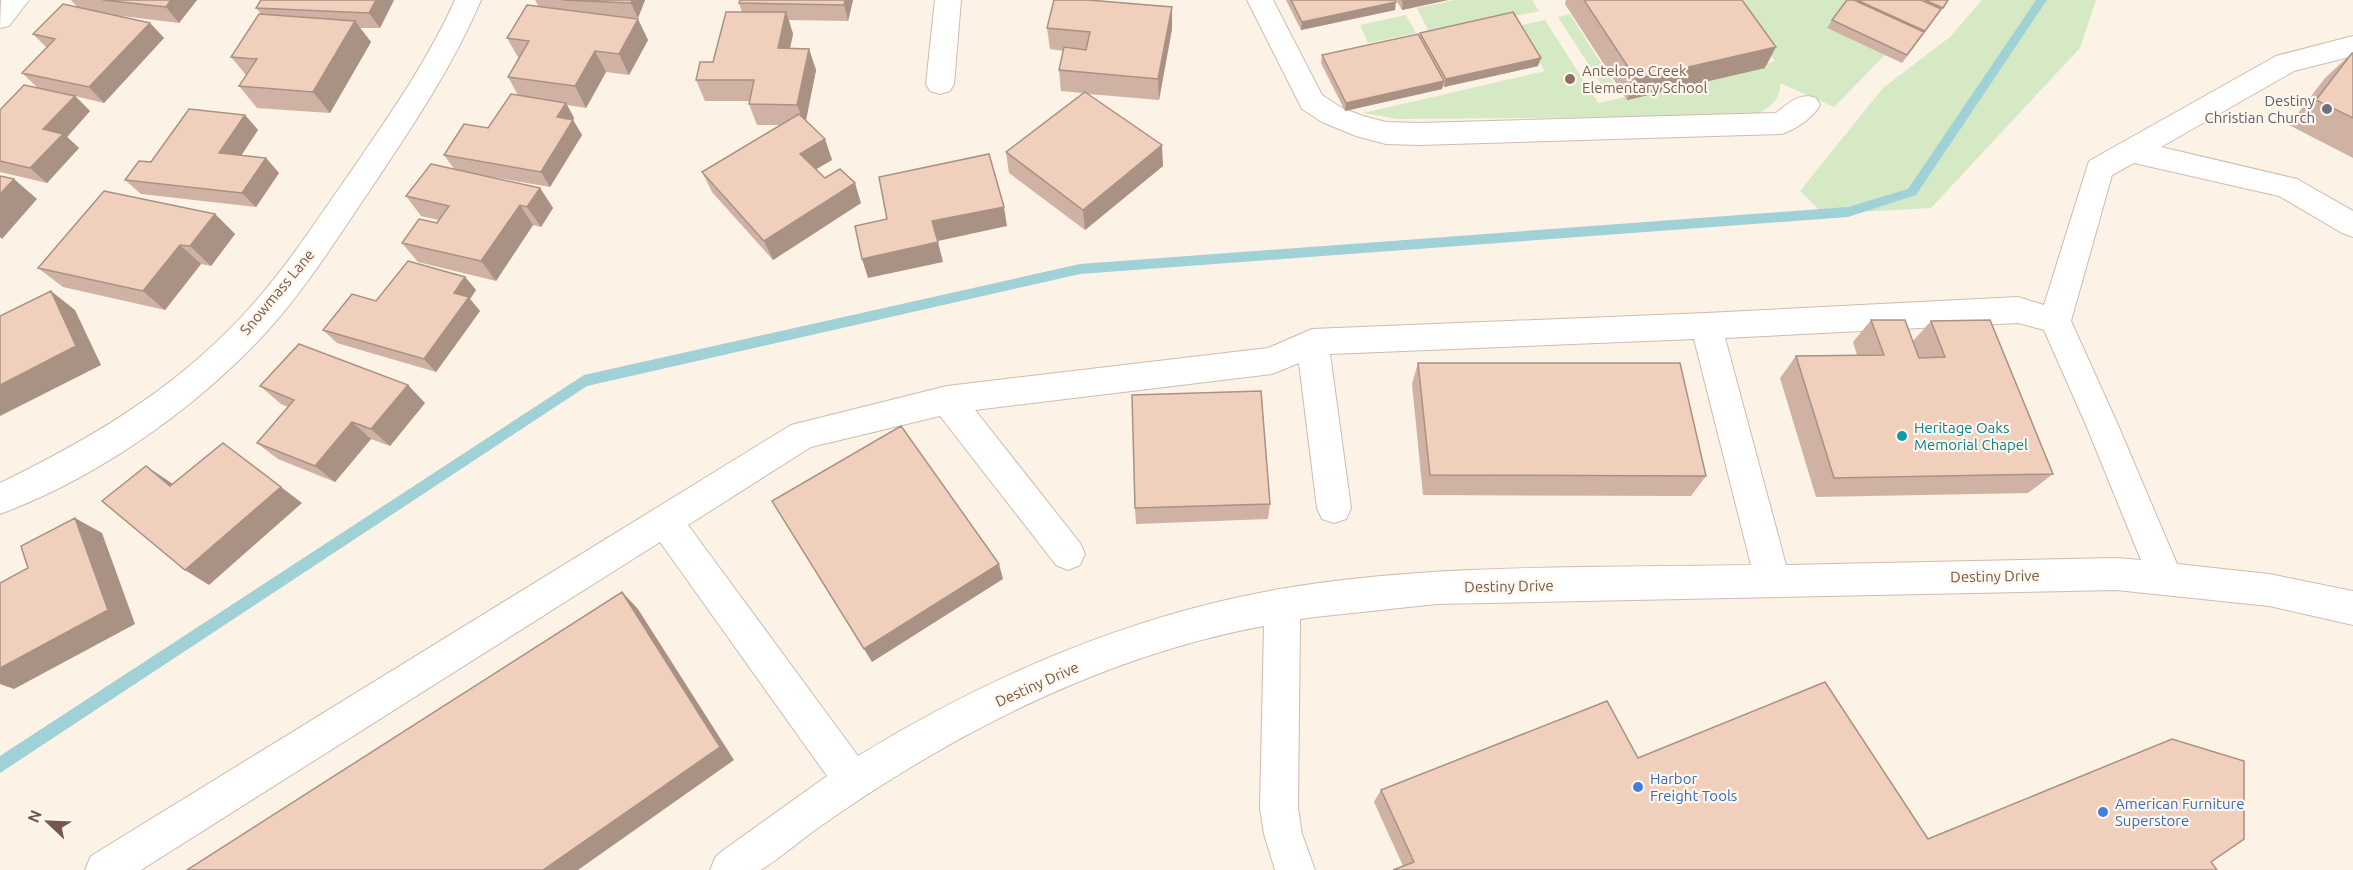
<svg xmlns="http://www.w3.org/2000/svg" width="2353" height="870" font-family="Ubuntu,sans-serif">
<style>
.green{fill:#d5e9c4}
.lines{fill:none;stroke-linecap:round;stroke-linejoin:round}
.stream{fill:#a0d1d7;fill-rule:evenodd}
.minor-casing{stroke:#cfbbaf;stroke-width:2}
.minor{fill:#fff;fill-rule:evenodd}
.wall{fill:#cfb2a3}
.shaded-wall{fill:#a99184}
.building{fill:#f1cfbd;stroke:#a99184;stroke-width:1.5}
.education-dot{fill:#8d6e63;stroke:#fff6ec;stroke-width:2}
.worship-dot{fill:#6b7280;stroke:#fff6ec;stroke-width:2}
.culture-dot{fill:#0f9aa8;stroke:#fff6ec;stroke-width:2}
.shop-dot{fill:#3f7fe0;stroke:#fff6ec;stroke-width:2}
.labels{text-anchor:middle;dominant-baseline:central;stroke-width:4.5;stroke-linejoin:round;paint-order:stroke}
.education-label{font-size:15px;fill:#785e54;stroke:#fff6ec;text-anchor:start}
.worship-label{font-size:15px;fill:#5b616d;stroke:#fff6ec;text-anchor:end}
.street-label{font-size:15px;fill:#75574b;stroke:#fff6ec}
.culture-label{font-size:15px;fill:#0d838f;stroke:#fff6ec;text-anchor:start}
.shop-label{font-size:15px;fill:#366cbe;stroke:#fff6ec;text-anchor:start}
</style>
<rect width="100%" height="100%" fill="#fcf2e5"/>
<path class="green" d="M1455,0H1532L1539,11L1430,34L1417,8Z
M1730,0H1849L1827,28L1885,55L1834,107L1780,83C1782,100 1767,109 1753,116L1398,119L1363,113L1545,71L1517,26L1545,20L1598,103L1625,97L1627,100L1768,67L1766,64L1775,61Z
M1982,0H2096L2080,48L1931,208L1823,214L1800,191L1883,88L1950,37Z
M1571,14V16L1617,88L1605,90L1558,17Z
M1406,15L1416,33L1368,43L1360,25Z"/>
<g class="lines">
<path class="stream" d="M2036,0H2047L1916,195L1848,217L1080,274L587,386L0,773V756L584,375L1080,264L1848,207L1908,189Z"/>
<g class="minor-casing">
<path id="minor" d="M1,0H29L9,26L0,28Z
M455,0H481C453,66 414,124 374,184C344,228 316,273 282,314C212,398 103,476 0,514V483C99,435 188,381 260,296C295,255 323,211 354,167C391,113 428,60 455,0Z
M935,0H961L954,84L950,91L940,94L930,91L926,84Z
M1247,0H1273L1322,95L1342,108L1363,116L1386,122L1419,123L1776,113C1789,103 1799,92 1816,98L1820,105C1813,118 1796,129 1782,134L1419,145L1386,144L1356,136L1322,122L1302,109Z
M2353,36V56L2294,71L2161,147L2297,179L2353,211V237L2342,233L2279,196L2134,163L2112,175L2071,321L2118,425L2177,564L2269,574L2353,591V625L2269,606L2116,590L1437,604L1315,617L1300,619L1298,808L1302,834L1315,870H1275L1264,834L1260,808L1264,626C1155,646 1050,689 954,742C906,769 860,798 815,830C805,837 769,867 760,870C749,870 723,870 710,870L716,856L725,849L827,776L660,542L141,870H85L91,856L791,425L947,386L1268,348L1312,329L1706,313L2018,297L2044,305L2089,161L2276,56ZM2018,323L2044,330L2086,425L2141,560L2116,558L1786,565L1725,338ZM1694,339L1751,565C1596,568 1439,563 1286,588C1135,613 988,676 858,756L688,525L811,447L940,416L1056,565L1068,570L1080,565L1085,554L1080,543L975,410L1272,374L1299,363L1317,508L1322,519L1334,523L1346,519L1351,508L1330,354Z"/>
</g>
<use href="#minor" class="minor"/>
</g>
<path class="wall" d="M71,0H197L179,23L114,15L150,23L164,38L104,103L75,96L90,111L67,137L79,148L47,183L0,172V110L38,88L22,73L47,48L33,34L78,8Z
M261,0H394L380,28H360L371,42L330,113L257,108L239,86L246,75L231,57L261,14L256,8Z
M535,0H645L638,18H629L648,40L629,75L606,72L586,108L567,105L574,118L573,120L582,135L550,187L475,174L540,188L553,208L541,227L533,225L496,281L418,262L402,243L437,223L439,220L421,216L406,196L454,169L444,155L488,128L518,95L508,77L519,59L507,38L539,7Z
M740,0H853L848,21L789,20L793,34L790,49H809L816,70L806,120L825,139L832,160L816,169L825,178L861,203L773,260L712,192L702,172L780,125H757L749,104V101H705L696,80L713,62L742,12L739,3Z
M1286,0H1395V10L1301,30Z
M1396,0H1448L1402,10Z
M1566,0H1742L1765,68L1627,100L1565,4Z
M1847,0H1949L1902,63L1827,28L1832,20Z
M1047,28L1172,29L1159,100L1089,94L1163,166L1085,230L1009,173L1006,152L1083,93L1061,91L1059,70L1064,51L1050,49Z
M1420,33L1538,66L1444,87L1443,85L1442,89L1345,111L1321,63L1322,55L1419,36Z
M2352,53H2353V158L2289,125L2325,78Z
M245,115L258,130L241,155L266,158L279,173L256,207L141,194L125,180L151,162Z
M215,214L235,234L211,266L201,264L165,310L63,287L38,268Z
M465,277L476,290L470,299L480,311L436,372L337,343L323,330L376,301Z
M1871,320L1913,341L1931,321L2053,474L2028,493L1816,497L1780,378L1796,356L1857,355L1853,342Z
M1418,363L1706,476L1691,496L1423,495L1412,384Z
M260,386L425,403L390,446L371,439L335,482L278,459L257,443L288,407L281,404Z
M1270,504L1268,519L1136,524L1135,508Z
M1638,758L1928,839L2211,862L1403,866L1374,802L1381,790Z"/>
<path class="shaded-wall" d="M171,0H197L179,23L166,7Z
M376,0H394L380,28L369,13Z
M632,0H645L638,18L631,3Z
M845,0H853L848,21L844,5Z
M1413,0H1448L1402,10L1403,2Z
M1396,2L1395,10L1301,30L1302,22Z
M1172,7V29L1159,100L1158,79Z
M786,12L793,34L785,70L778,48Z
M638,19L648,40L629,75L619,54Z
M355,21L371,42L330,113L313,92Z
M150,23L164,38L104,103L89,87Z
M1776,47L1765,68L1627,100L1636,79Z
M809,49L816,70L805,125L797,105Z
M595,51L606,72L586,108L575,86Z
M1541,58L1538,66L1444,87L1446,79Z
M1444,81L1442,89L1345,111L1346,103Z
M75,96L90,111L67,137L79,148L47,183L30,168L43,129Z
M566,103L574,118L567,130L573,120L582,135L550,187L541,172L557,117Z
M245,115L258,130L233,168L219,153Z
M825,139L832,160L808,174L800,154Z
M1162,145L1163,166L1085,230L1083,210Z
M266,158L279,173L256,207L242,193Z
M14,179L37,199L2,239L0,237V194Z
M855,183L861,203L773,260L764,241Z
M540,188L553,208L541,227L527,207Z
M520,205L533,225L496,281L481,261Z
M1004,207L1007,226L938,241L932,221Z
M215,214L235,234L211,266L190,246Z
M938,242L943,262L868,278L862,259Z
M180,245L201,264L165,310L143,291Z
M465,277L476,290L470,299L480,311L436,372L424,359L454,293Z
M51,291L75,310L101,365L0,416V385Z
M408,385L425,403L390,446L371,429Z
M352,422L371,439L335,482L315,466Z
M223,443L302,503L209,585L185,570Z
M146,466L170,482L194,502L170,486Z
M75,518L102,533L135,624L14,689L0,684V668Z
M999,564L1003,579L872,662L864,649Z
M622,592L638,609L734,760L578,870H543Z"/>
<path class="building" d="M103,0H171L166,7Z
M261,0H376L369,13L256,8Z
M563,0H632L631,3Z
M740,0H845L844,5L739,3Z
M1054,0H1088L1172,7L1158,79L1059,70L1064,47L1086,50L1090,32L1047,28Z
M1291,0H1395L1396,2L1302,22Z
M1402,0H1413L1403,2Z
M1584,0H1742L1776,47L1636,79Z
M1847,0H1854L1924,32L1907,55L1832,20Z
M1857,0H1921L1941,9L1925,31Z
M1925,0H1948L1943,8Z
M63,4L150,23L89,87L22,73L55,39L33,34Z
M527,5L638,19L619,54L595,51L575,86L508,77L529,41L507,38Z
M726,12H786L778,48L809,49L797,105L749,104L754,80H696L700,62H713Z
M1513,12L1541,58L1446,79L1420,33Z
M259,14L355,21L313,92L239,86L257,59L231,57Z
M1418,34L1444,81L1346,103L1322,55Z
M2352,53H2353V118L2316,100Z
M24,85L75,96L43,129L63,134L30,168L0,161V110Z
M1085,92L1162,145L1083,210L1006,152Z
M511,94L566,103L557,117L573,120L541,172L444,155L464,124L488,128Z
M189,109L245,115L219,153L266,158L242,193L125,180L139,161L151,162Z
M799,114L825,139L800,154L825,178L840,169L855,183L764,241L702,172Z
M989,154L1004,207L932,221L938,242L862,259L855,226L887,219L879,177Z
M431,164L540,188L527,207L520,205L481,261L402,243L419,219L437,223L449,206L406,196Z
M0,176L14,179L0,194Z
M104,191L215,214L190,246L180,245L143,291L38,268Z
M408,261L465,277L454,293L469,297L424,359L323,330L352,294L376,301Z
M51,291L76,346L0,385V316Z
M1871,320H1905L1919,358L1945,357L1931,321L1990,320L2053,474L1834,478L1796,356L1884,355Z
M299,344L408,385L371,429L352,422L315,466L257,443L294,400L260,386Z
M1418,363H1680L1706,476L1430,475Z
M1261,391L1270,504L1135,508L1132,395Z
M901,426L999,564L864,649L772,501Z
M223,443L281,487L185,570L102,501L146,466L170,486Z
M75,518L108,610L0,668V583L28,568L21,546Z
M622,592L720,747L543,870H187Z
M1825,682L1928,839L2172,739L2244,761V839L2211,862L2217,870H1393L1414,862L1381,790L1607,701L1638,758Z"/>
<circle class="education-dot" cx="1570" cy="79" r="6"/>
<circle class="worship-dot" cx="2327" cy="109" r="6"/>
<circle class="culture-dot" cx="1902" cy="436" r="6"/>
<g class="shop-dot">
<circle cx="1638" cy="787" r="6"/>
<circle cx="2103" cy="812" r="6"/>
</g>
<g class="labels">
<g class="education-label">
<text x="1582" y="70">Antelope Creek<tspan x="1582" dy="17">Elementary School</tspan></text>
</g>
<g class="worship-label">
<text x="2315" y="100">Destiny<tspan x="2315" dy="17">Christian Church</tspan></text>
</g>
<g class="street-label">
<text transform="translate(277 292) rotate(-50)">Snowmass Lane</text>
<text transform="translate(1995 576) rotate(-1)">Destiny Drive</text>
<text transform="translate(1509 586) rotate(-1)">Destiny Drive</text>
<text transform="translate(1037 684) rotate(-24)">Destiny Drive</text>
</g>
<g class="culture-label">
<text x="1914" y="427">Heritage Oaks<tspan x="1914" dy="17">Memorial Chapel</tspan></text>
</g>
<g class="shop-label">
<text x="1650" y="778">Harbor<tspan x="1650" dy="17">Freight Tools</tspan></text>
<text x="2115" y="803">American Furniture<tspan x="2115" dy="17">Superstore</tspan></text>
</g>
</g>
<g transform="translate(48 822) rotate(293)" stroke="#fff6ec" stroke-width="4.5" paint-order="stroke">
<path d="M0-4.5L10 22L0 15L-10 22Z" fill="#75574b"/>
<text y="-9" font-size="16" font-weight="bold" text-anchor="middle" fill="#75574b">N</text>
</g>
</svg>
